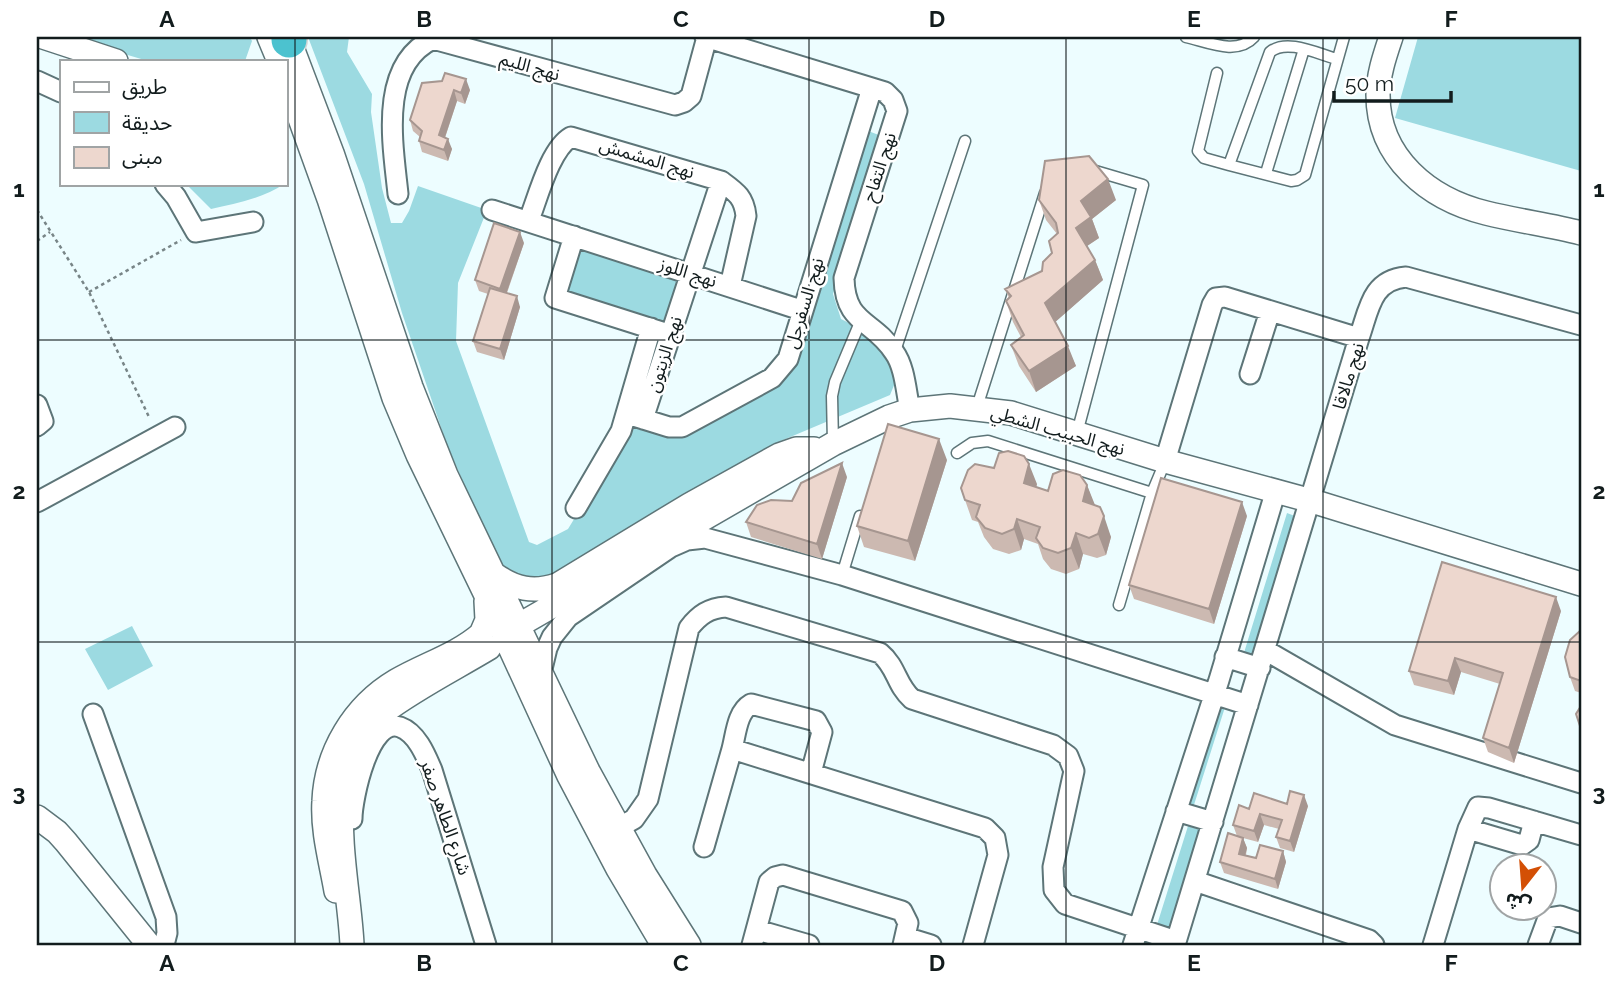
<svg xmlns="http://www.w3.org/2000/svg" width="1618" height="982" font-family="Raleway,'Noto Sans Arabic',sans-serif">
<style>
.green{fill:#9cdae1}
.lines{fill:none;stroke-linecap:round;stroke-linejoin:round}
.service-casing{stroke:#5d7578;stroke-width:13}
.minor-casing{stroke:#5d7578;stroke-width:23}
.tertiary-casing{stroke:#5d7578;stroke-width:26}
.motorway-casing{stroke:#d4d6d6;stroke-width:38}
.path{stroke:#788587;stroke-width:2.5;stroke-dasharray:3.5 3.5;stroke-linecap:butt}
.service{stroke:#fff;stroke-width:10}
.minor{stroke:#fff;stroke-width:19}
.tertiary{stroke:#fff;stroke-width:23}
.motorway{stroke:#4cc2cf;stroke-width:35}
.wall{fill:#ccb9b1}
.shaded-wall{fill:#a69690}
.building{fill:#edd7ce;stroke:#a69690;stroke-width:2}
.grid{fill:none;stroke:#121c1d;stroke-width:2;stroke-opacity:0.55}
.labels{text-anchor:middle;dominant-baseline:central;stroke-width:5;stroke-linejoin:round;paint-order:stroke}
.street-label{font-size:18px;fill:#121c1d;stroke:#fff}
.neatline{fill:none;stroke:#121c1d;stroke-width:2.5}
.grid-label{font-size:23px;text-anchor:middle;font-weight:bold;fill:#121c1d}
</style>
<rect width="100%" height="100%" fill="#edfdff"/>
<path class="green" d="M67,37H250L252,41L245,61H148Z
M308,37H349L347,52L372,94L371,112L382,188L391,223H402L409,211L418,186L487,210L458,283L456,341L529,542L537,545L568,529L634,421L681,434L786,375L863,129L884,137L833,294L841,319L867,332L891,356L897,378L890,395L776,443L546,583L501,569L447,445L402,313L364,184Z
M1418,37H1581V171L1395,118Z
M186,184H284C264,198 235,204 211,209Z
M581,246L681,278L666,324L566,293Z
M1287,513L1300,518L1255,660L1243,656Z
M132,626L153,666L108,690L85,649Z
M1218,702L1226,704L1193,808L1185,806Z
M1188,826L1201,830L1169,932L1156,928Z"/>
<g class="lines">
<g class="service-casing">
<path id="service" d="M1186,37C1208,42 1237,56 1254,37
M1217,73L1198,151L1204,158L1229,165L1270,52C1287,38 1318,54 1337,59
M1229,165L1291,181L1297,180L1305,175L1344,37
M1266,173L1304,49
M895,351L965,141
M977,407L1045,193
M1077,433L1143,185L1092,170
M833,443L832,396L835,382L861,320
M957,453L972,443L988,441L1152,493
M842,575L860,516
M1119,605L1152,493L1165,462"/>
</g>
<g class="minor-casing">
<path id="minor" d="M705,37L885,92L893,100L897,111L844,278C845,325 873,319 894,352C905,367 906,392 910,410
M37,81L61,92
M165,184L176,197L196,232L253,222
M398,194C393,145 378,65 433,39L675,105L684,102L691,96L707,37
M492,210L801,310
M529,220C538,197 550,149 571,137L721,181C736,192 744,197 746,216L730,286
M574,236L555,298L662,332
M1250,374L1270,311
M37,405L43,421L37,426
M627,414L669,427H682L772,378L788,359L872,88
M643,419L721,181
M1165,461L1212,305L1216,298L1225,297L1359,338
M37,502L175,427
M576,508L621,431L651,328
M1265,650L1395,725L1581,783
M1225,657L1260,668
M541,673L547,648L552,637L568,617L671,547L687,540L705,538L842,575L1248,705
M93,714L166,917L167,933L164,945
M732,749C736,734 737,712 751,704L816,721L822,732L811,773
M1176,811L1213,822
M352,819C352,799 369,716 400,727C417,733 426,756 432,770L486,945
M618,828L634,819L648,799L689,628C699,615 709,608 726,607L880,653C897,667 896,685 912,699L1053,745L1068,756L1074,771L1053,867L1054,890L1065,904L1176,941
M1468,829L1522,845L1529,840L1534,821
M704,847L732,749L985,828L995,838L998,855L973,945
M1195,881L1369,940L1374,945
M757,930L809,945
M905,937L931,945
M752,945L769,882L775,877L783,875L902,911L908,923L903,945
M1133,945L1219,680L1276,490
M1175,945L1359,338C1369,310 1371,280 1406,277L1581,325
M1433,945L1468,829L1478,807L1489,808L1581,835
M1538,945L1548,918L1560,916L1581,923"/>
</g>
<g class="tertiary-casing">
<path id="tertiary" d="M43,37L116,61
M269,37L279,61
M288,37L332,153L411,387L446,475L588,771L645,875L689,945
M1391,37C1385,55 1378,75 1378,95C1378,158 1429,199 1486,213C1518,221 1550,225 1581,233
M285,77L329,199L394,398L418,455L484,591L569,776L618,869L663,945
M494,574C515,589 533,593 557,585L689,505L779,455L796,449H814
M528,620L833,444L889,417L910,410L950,406L1011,413L1165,461L1312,501L1581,584
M37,817L57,832L66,842L149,945
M336,891C331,862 322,831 324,801C326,752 354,706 396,681C423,665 457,655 481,634L487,620L486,601
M352,945C349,874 316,762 384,712C416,688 454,669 489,648"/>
</g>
<g class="motorway-casing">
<path id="motorway" d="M289,37V40"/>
</g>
<path class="path" d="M37,210L89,292L150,419
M37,241L50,232
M89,292L181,240"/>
<use href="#service" class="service"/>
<use href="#minor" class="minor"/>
<use href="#tertiary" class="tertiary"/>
<use href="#motorway" class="motorway"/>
</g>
<path class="wall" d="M442,81L470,90L465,104L457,101L445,138L452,149L448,161L422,152L419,141L420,137L413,131L410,120Z
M1039,200H1116L1092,219L1099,238L1087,246L1095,260L1103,280L1055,322L1076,366L1036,392L1019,366L1011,345L1021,337L1013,322L1006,301L1009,298L1005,289L1042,271L1052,253L1057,234L1046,220Z
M524,243L507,293L520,307L504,360L477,352L473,341L488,294L479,291L475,280Z
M947,460L915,561L864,547L857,526Z
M847,477L822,559L751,537L746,522Z
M1037,484L1036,487L1048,491L1087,485L1094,505L1111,537L1106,555L1097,558L1083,554L1079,569L1066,574L1051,569L1043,559L1038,544L1024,539L1021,550L1009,554L993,549L984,537L978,522L972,520L965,500Z
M1247,516L1214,624L1134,599L1129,585Z
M1561,611L1514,763L1488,752L1483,738L1500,684L1461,672L1454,695L1414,685L1409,671Z
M1581,630V693L1575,691L1570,677Z
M1287,804L1308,806L1294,852L1280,848L1276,837L1279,829L1264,825L1258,842L1243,838L1247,848L1246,855L1256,858L1283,851L1286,862L1278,889L1224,873L1220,862L1237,836L1233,825L1249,809Z"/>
<path class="shaded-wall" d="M466,79L470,90L465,104L461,93Z
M454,90L457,101L442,146L439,135Z
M448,139L452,149L448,161L444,150Z
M1108,179L1116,200L1092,219L1099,238L1084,248L1076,228L1081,201Z
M520,232L524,243L504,300L500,289Z
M1095,260L1103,280L1053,324L1045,303Z
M517,296L520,307L504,360L500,349Z
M1068,346L1076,366L1036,392L1029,371Z
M939,439L947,460L915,561L908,541Z
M842,463L847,477L822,559L817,544Z
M1029,464L1037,484L1032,503L1024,483Z
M1087,485L1095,505L1083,501Z
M1242,502L1247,516L1214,624L1209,609Z
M1104,516L1111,537L1106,555L1098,534Z
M1017,519L1024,539L1021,550L1014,529Z
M1076,533L1083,554L1079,569L1071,548Z
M1556,597L1561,611L1514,763L1509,748Z
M1455,658L1461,672L1454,695L1448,681Z
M1304,795L1308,806L1294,852L1290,841Z
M1260,814L1264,825L1258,842L1254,831Z
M1243,838L1247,848L1243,864L1239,854Z
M1283,851L1286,862L1278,889L1275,879Z"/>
<path class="building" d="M445,73L466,79L461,93L454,90L439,135L448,139L444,150L419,141L422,131L410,120L422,83L442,81Z
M1089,156L1108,179L1081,201L1091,217L1076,228L1095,260L1045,303L1068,346L1029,371L1011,345L1024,335L1006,301L1011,296L1005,289L1042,271L1043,262L1052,253L1049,241L1058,233L1056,223L1039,200L1045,161Z
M494,223L520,232L500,289L475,280Z
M490,288L517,296L500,349L473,341Z
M888,424L939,439L908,541L857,526Z
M1008,451L1024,456L1029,464L1024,483L1048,491L1053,474L1063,470L1080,475L1087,485L1083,501L1100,507L1104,516L1098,534L1089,538L1076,533L1071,548L1058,553L1043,548L1036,538L1040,527L1017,519L1014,529L1002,534L985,528L976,517L980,505L965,500L961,488L968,470L975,464L994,468L999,453Z
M842,463L817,544L746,522L757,505L771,500L792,501L801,483Z
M1161,478L1242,502L1209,609L1129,585Z
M1442,562L1556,597L1509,748L1483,738L1503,673L1455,658L1448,681L1409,671Z
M1581,630V681L1570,677L1565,657L1570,640Z
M1581,706V729L1576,714Z
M1290,791L1304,795L1290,841L1276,837L1282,820L1260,814L1254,831L1233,825L1239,805L1249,809L1254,793L1287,804Z
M1228,833L1243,838L1239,854L1256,858L1260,845L1283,851L1275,879L1220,862Z"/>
<path class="grid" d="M295,37V945M552,37V945M809,37V945M1066,37V945M1323,37V945M37,340H1581M37,642H1581"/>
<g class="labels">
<g class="street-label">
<text transform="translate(530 66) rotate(16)">نهج الليم</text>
<text transform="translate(647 158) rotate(17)">نهج المشمش</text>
<text transform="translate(879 167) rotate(-72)">نهج التفاح</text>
<text transform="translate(688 272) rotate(18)">نهج اللوز</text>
<text transform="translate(804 303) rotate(-73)">نهج السفرجل</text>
<text transform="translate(664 354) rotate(-72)">نهج الزيتون</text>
<text transform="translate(1348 376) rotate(-73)">نهج مالاقا</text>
<text transform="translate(1058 430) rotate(16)">نهج الحبيب الشطي</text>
<text transform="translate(446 817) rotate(71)">شارع الطاهر صفر</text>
</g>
</g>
<rect width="1618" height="982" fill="none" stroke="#ffffff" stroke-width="77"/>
<rect x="60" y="60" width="228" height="126" fill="#ffffff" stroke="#a0a4a5" stroke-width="2"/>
<rect x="74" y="82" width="35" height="10" fill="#ffffff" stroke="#a0a4a5" stroke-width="2"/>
<text x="122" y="94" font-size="21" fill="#121c1d">طريق</text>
<rect x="74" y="112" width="35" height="21" fill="#9cdae1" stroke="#a0a4a5" stroke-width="2"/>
<text x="122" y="130" font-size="21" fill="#121c1d">حديقة</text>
<rect x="74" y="147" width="35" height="21" fill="#edd7ce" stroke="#a0a4a5" stroke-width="2"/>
<text x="122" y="164" font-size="21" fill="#121c1d">مبنى</text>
<g transform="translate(1523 887) rotate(197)"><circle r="33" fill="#ffffff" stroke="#a0a4a5" stroke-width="2"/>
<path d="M0-5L12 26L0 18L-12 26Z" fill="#d34f05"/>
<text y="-10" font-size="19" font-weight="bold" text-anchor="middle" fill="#121c1d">ش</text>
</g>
<path d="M1334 91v10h117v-10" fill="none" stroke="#121c1d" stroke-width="3.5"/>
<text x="1345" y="91" font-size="21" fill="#121c1d" stroke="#ffffff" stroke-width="5" paint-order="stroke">50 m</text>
<rect x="38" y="38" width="1542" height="906" class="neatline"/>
<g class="grid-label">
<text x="167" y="27">A</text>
<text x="424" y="27">B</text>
<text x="681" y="27">C</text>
<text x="937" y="27">D</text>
<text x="1194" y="27">E</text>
<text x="1451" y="27">F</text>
<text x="19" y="197">1</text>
<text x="1599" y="197">1</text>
<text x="19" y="499">2</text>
<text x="1599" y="499">2</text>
<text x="19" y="801">3</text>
<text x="1599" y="801">3</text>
<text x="167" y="971">A</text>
<text x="424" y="971">B</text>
<text x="681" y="971">C</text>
<text x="937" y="971">D</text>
<text x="1194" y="971">E</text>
<text x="1451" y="971">F</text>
</g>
</svg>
